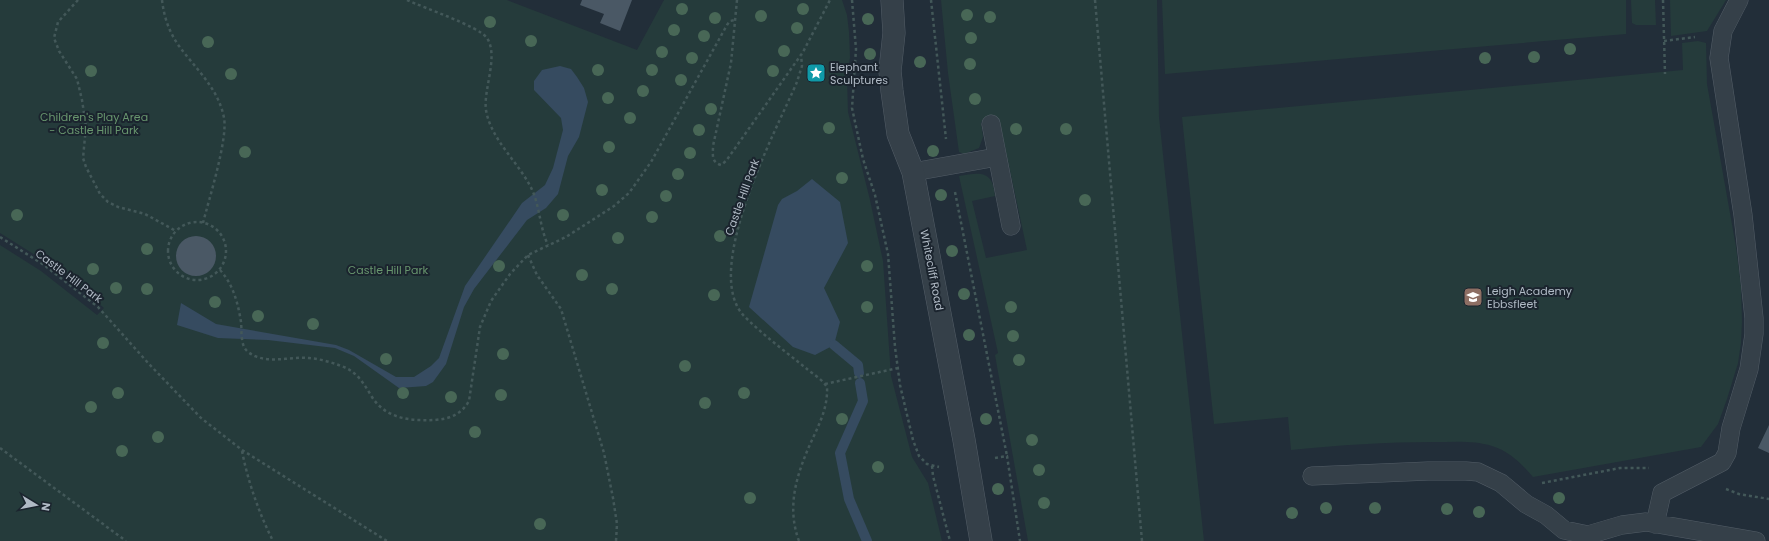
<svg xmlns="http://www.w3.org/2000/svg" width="1769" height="541" font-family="Poppins,sans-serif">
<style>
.green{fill:#253b3b}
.water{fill:#364b60}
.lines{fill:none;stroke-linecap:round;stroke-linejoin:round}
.stream{stroke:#364b60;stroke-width:10}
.building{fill:#4a5865}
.service-casing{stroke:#535d67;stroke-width:19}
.tertiary-casing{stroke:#535d67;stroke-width:23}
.path{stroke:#435859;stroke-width:2.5;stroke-dasharray:3 3;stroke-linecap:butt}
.service{stroke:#354049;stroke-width:18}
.tertiary{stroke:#354049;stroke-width:22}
.tree{fill:#486756}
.labels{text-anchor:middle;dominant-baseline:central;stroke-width:4;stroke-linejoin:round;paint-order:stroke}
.poi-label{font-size:11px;fill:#b0bac5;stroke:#1b242e;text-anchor:start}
.park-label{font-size:11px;fill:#68966e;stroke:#1b242e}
.street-label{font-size:11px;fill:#b0bac5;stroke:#1b242e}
</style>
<rect width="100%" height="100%" fill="#222e39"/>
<path class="green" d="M0,0H507L637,50L664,0H842L847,15L849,32L850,57L847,79L848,112L870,200L883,261L891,376L912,457L928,483L942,541H0V245L41,271L97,315L104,308L59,270L0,233Z
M941,0H1157L1159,117L1204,541H1028L995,355L998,353L959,176C980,172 993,170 995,196L972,201L986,258L1027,250L999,119L981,122L983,137L979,148L964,154L959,152L948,73Z
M1162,0H1626V34L1165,74Z
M1631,0H1655L1656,25H1636L1632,23Z
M1670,0H1726L1707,31L1671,36Z
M1698,41L1706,43L1707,84L1736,247L1741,286L1742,321L1741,343L1738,363L1727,399L1718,424L1701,447L1533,477C1522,464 1509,451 1492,446C1474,440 1453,442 1434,442C1386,442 1339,445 1291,450L1288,417L1214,424L1182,117L1683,70L1682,43Z"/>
<path class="water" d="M560,66L571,69L577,77L584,88L588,102L579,137L568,156L558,194L546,208L527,220L474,289L464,307L446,364L433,382L426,386L399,388L354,356L335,348L268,340L218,338L177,325L181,303L216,324L336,345L349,350L396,377H414L431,366L439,358L465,286L522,203L545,185L553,168L563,130L561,118L534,90V81L542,70Z
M812,179L840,202L848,243L824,288L840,322L834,345L815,355L793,347L749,307L778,205L782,199L797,191Z"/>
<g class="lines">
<path class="stream" d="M834,345L858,365L859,373
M860,383L863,401L840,453L849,499L867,541"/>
</g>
<path class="building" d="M582,0H632L620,31L600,23L604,14L580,5Z
M176 256a20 20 0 1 1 40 0a20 20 0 1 1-40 0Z
M1769,425V453L1758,448Z"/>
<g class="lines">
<g class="service-casing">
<path id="service" d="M991,124L1011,226
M913,172L997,157
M1312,476L1428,471H1466L1478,472L1501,483L1526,504L1546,515L1564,530L1588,535V541
M1655,524L1662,493L1722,462L1727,453L1731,428L1749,369L1754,334V318L1743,215L1719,58L1723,31L1739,0
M1588,535L1622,525L1646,522L1756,541"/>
</g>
<g class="tertiary-casing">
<path id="tertiary" d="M892,0L894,33L890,71L892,91L898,134L913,172L964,440L981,541"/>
</g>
<path class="path" d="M78,0L58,22L54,38L59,51L77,79L82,100L86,126L83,158L86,167L100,194L108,202L118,207L145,214L176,231
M162,0C164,17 169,32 179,46C195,68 219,89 224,118C228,139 209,199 203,223
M407,0C424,8 478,26 487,38C499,56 483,90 486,110C491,141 521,164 533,192C540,209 540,228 548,245
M737,0L731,63L713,146C713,155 711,162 721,165L726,161L803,52L830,0
M852,0L856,49L852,108L863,159L875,195L888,254L895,347L900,385L913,440L919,456L927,464L939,467
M931,0L946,139
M1095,0L1142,541
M1663,0L1665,74
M1664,41L1695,37
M955,192L1007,456
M168 251a29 29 0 1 1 58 0a29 29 0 1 1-58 0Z
M0,237L44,265L98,307L149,364L201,418L242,450L387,541
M528,255L537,275L561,309L604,453L613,498L617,524L616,541
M220,270C233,284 238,303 241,322C242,331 240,344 247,351C264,366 289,356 309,358C320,359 331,362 341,366C357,371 364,384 372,397C386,419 411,421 434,420C449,419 461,415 469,401L480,327L491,301L510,274L528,255L566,237L614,206L629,193L651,162L727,25L730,21L735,20
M825,384L898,368
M0,448L126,541
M242,451C248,482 259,513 273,541
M995,458L1007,456L1020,541
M932,466L933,476L950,541
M1542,483L1620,468H1649
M1726,489L1739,494L1769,499
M799,541C786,506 797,473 812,440C820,423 828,406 827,387C823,380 813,374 807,369C786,352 763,335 744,316C701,271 776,131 797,82L802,66L801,54"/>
<use href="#service" class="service"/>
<use href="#tertiary" class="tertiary"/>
</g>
<g class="tree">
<circle cx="682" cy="9" r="6"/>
<circle cx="803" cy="9" r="6"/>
<circle cx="967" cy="15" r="6"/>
<circle cx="761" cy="16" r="6"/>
<circle cx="990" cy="17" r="6"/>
<circle cx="715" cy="18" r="6"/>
<circle cx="868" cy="19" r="6"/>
<circle cx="490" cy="22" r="6"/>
<circle cx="797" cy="28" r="6"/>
<circle cx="674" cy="30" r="6"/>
<circle cx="704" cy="36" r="6"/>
<circle cx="971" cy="38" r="6"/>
<circle cx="531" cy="41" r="6"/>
<circle cx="208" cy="42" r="6"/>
<circle cx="1570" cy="49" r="6"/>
<circle cx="784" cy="51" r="6"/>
<circle cx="662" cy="52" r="6"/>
<circle cx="870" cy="54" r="6"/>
<circle cx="1534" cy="57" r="6"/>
<circle cx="692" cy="58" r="6"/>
<circle cx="1485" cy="58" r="6"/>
<circle cx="920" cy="62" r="6"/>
<circle cx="970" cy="64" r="6"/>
<circle cx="598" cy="70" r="6"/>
<circle cx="652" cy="70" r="6"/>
<circle cx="91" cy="71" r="6"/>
<circle cx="773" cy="71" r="6"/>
<circle cx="231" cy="74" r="6"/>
<circle cx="681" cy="80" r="6"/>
<circle cx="643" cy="91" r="6"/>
<circle cx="608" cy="98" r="6"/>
<circle cx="975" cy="99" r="6"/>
<circle cx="711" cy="109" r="6"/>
<circle cx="630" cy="118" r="6"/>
<circle cx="829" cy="128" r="6"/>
<circle cx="1016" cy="129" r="6"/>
<circle cx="1066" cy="129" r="6"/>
<circle cx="699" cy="130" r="6"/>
<circle cx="609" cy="147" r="6"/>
<circle cx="933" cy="151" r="6"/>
<circle cx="245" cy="152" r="6"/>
<circle cx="690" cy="153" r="6"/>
<circle cx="678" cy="174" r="6"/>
<circle cx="842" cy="178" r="6"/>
<circle cx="602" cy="190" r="6"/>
<circle cx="941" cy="195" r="6"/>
<circle cx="666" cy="196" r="6"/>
<circle cx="1085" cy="200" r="6"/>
<circle cx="17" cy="215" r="6"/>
<circle cx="563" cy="215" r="6"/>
<circle cx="652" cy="217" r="6"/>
<circle cx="720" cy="236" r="6"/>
<circle cx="618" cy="238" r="6"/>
<circle cx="147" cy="249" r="6"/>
<circle cx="952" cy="251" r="6"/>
<circle cx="499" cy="266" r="6"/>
<circle cx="867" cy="266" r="6"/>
<circle cx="93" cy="269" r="6"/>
<circle cx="582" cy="275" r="6"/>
<circle cx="116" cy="288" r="6"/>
<circle cx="147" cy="289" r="6"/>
<circle cx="612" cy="289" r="6"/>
<circle cx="964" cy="294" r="6"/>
<circle cx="714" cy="295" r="6"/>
<circle cx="215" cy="302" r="6"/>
<circle cx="867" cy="307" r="6"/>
<circle cx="1011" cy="307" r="6"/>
<circle cx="258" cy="316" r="6"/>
<circle cx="313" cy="324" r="6"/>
<circle cx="969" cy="335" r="6"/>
<circle cx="1013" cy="336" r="6"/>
<circle cx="103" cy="343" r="6"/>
<circle cx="503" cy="354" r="6"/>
<circle cx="386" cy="359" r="6"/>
<circle cx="1019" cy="360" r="6"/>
<circle cx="685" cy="366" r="6"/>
<circle cx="118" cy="393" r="6"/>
<circle cx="403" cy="393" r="6"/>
<circle cx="744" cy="393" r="6"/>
<circle cx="501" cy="395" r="6"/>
<circle cx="451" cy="397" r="6"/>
<circle cx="705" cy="403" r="6"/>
<circle cx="91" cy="407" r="6"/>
<circle cx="842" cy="419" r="6"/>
<circle cx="986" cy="419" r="6"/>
<circle cx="475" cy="432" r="6"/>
<circle cx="158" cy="437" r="6"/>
<circle cx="1032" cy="440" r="6"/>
<circle cx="122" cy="451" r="6"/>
<circle cx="878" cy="467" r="6"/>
<circle cx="1039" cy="470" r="6"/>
<circle cx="998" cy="489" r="6"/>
<circle cx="750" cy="498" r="6"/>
<circle cx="1559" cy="498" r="6"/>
<circle cx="1044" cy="503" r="6"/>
<circle cx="1326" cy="508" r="6"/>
<circle cx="1375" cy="508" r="6"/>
<circle cx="1447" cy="509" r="6"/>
<circle cx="1479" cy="512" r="6"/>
<circle cx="1292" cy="513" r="6"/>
<circle cx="540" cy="524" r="6"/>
</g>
<defs>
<g id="sight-square" transform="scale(1)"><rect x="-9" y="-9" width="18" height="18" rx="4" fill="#0f9aa8" stroke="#1b242e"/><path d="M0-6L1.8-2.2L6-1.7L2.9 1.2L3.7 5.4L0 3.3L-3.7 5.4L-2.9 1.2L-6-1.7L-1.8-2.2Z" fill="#fff"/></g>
<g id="school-square" transform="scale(1)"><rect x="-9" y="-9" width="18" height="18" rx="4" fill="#8d6e63" stroke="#1b242e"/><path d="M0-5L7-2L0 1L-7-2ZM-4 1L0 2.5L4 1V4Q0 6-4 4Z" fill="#fff"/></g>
</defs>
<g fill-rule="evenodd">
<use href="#sight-square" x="816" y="73"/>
<use href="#school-square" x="1473" y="297"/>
</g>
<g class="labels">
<g class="poi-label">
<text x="830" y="67">Elephant<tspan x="830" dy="13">Sculptures</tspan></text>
<text x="1487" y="291">Leigh Academy<tspan x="1487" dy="13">Ebbsfleet</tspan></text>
</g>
<g class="park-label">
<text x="94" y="117">Children's Play Area<tspan x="94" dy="13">- Castle Hill Park</tspan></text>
<text x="388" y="270">Castle Hill Park</text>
</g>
<g class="street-label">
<text transform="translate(742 197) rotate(-70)">Castle Hill Park</text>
<text transform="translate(932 270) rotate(79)">Whitecliff Road</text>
<text transform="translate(69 276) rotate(37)">Castle Hill Park</text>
</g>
</g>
<g transform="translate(36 505) rotate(100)" stroke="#1b242e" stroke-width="3" paint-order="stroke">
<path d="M0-3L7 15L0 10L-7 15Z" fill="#b0bac5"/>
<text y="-6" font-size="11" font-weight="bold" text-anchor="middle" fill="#b0bac5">N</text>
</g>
</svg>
